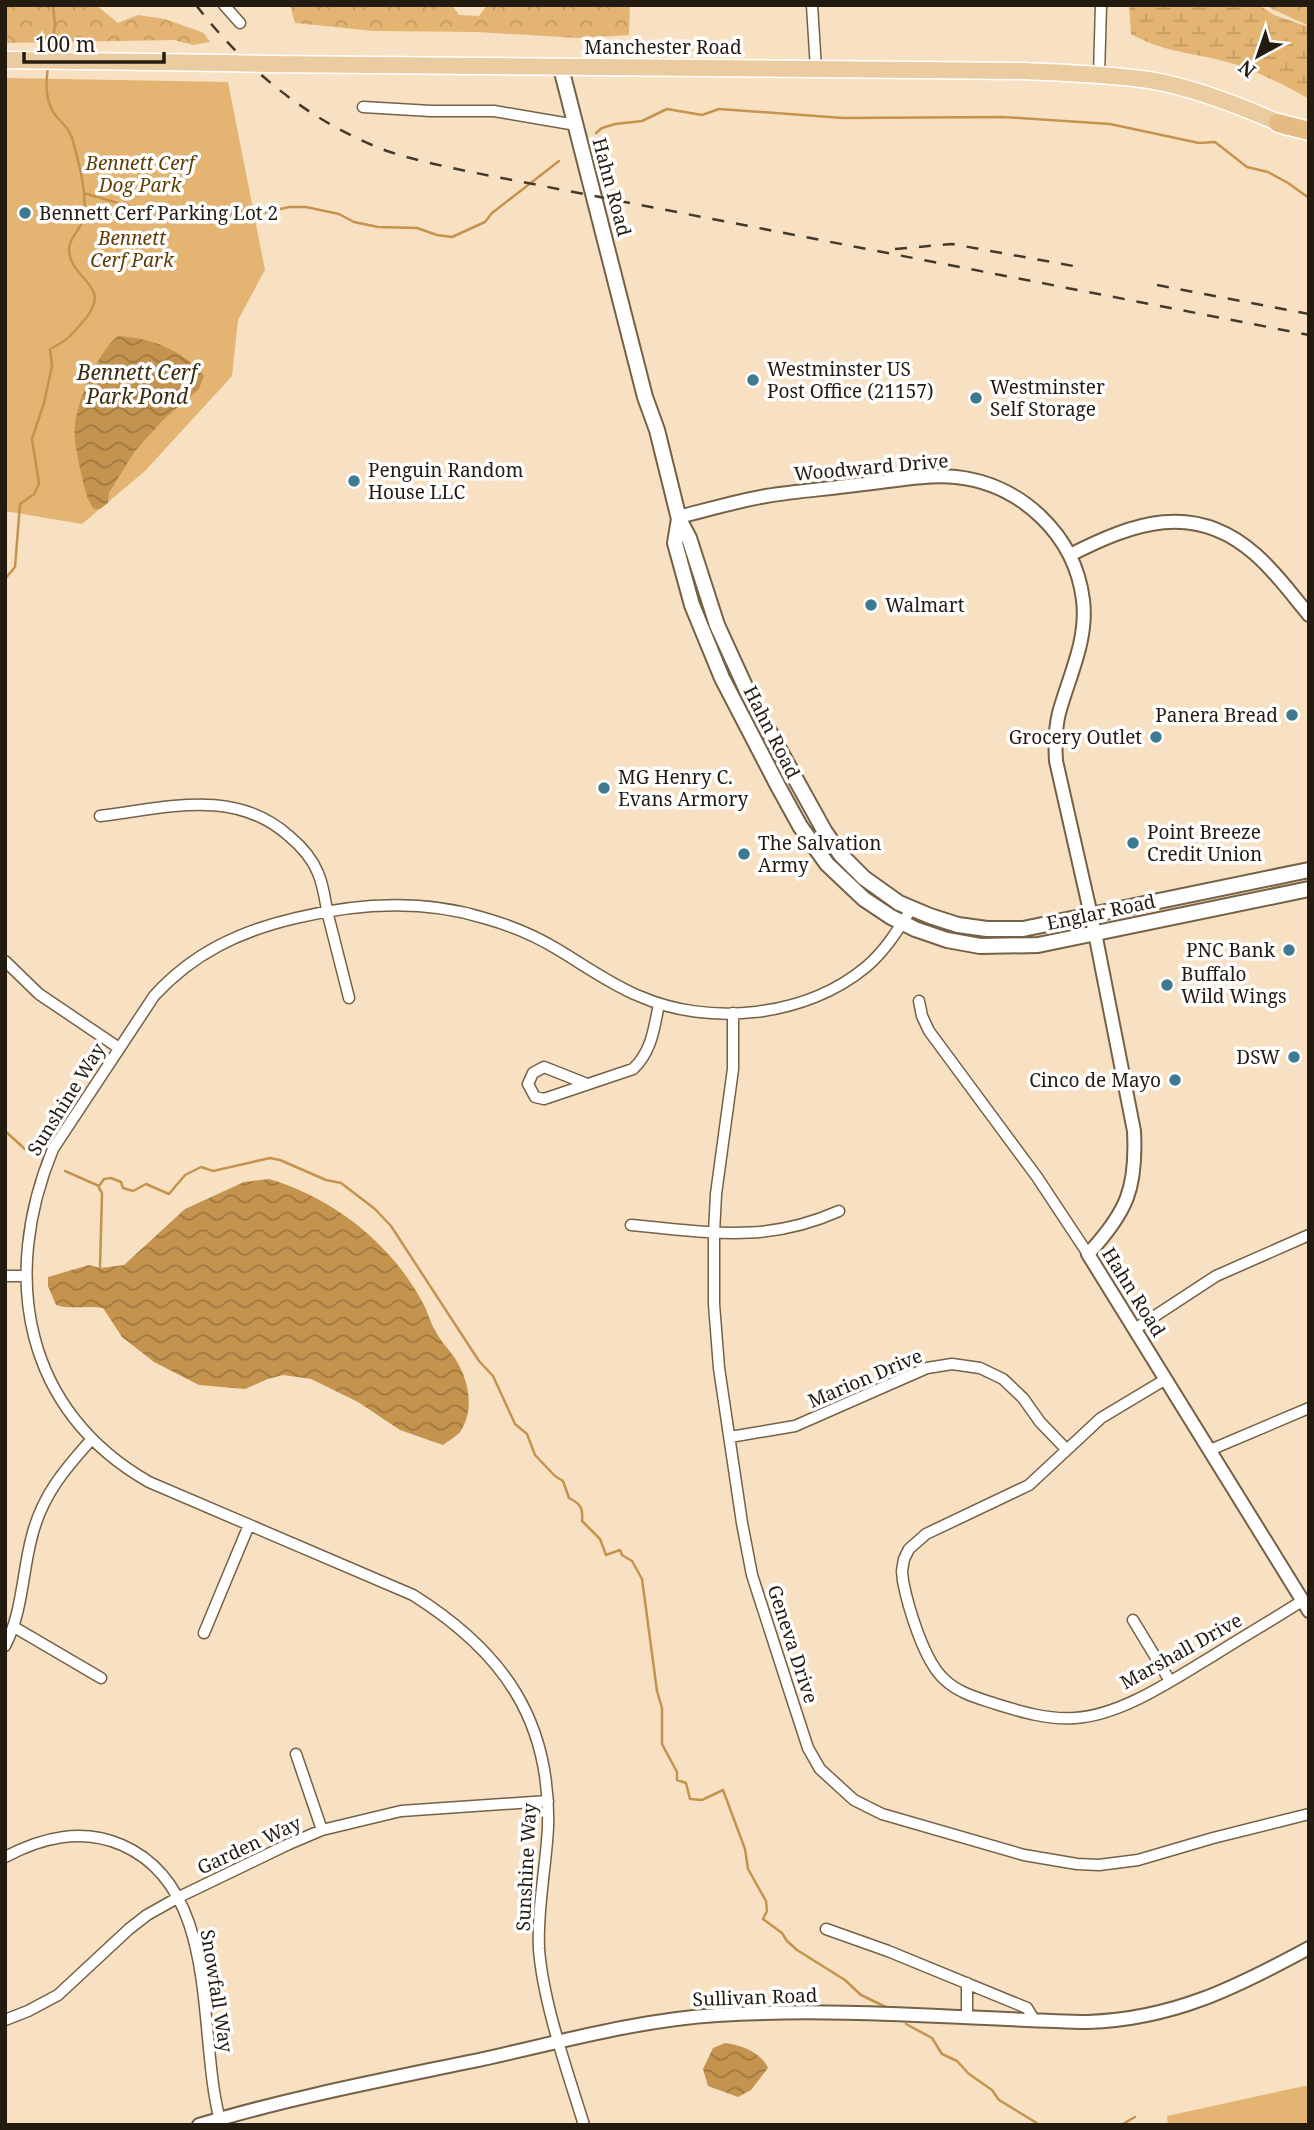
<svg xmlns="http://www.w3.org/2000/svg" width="1314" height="2130" font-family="'Noto Serif',serif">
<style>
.forest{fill:url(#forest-crowns)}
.wetland{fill:url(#wetland-marsh)}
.park{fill:#e4b472}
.water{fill:url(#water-waves)}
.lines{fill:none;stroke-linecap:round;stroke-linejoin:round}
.stream{stroke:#c4944f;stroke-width:2.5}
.minor-casing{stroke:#756146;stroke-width:13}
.tertiary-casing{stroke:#756146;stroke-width:16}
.secondary-casing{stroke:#756146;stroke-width:18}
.primary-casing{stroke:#fff;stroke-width:19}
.trunk-casing{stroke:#fff;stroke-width:21}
.minor{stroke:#fff;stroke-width:10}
.tertiary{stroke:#fff;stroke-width:12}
.secondary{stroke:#fff;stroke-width:14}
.primary{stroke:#ebcca0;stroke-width:16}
.trunk{stroke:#e4bb80;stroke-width:18}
.rail{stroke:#443a2c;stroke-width:2.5;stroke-dasharray:12 12;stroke-linecap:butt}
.primary-bridge-casing{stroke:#fff;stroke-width:19;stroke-linecap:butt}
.primary-bridge{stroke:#ebcca0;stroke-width:16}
.poi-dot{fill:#3e7b91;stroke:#fff;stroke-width:2.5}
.labels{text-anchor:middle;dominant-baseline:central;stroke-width:7;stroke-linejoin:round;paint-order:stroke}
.street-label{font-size:19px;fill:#231b10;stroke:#fff}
.park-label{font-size:19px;font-style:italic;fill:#5e3e03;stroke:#fff}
.poi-label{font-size:19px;fill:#231b10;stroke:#fff;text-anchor:start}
.water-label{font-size:21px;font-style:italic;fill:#3f2b0c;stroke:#fff}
</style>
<defs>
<pattern id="forest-crowns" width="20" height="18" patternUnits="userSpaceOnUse" patternTransform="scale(1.75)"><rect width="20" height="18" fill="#e4b472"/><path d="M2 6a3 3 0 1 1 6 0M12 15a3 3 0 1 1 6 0" fill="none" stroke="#c39a62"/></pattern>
<pattern id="wetland-marsh" width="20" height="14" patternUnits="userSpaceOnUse" patternTransform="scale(1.75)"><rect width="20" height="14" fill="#e4b472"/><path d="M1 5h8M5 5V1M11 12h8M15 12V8" fill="none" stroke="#c39a62"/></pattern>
<pattern id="water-waves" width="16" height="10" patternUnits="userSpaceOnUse" patternTransform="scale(1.75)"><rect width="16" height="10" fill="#c4944f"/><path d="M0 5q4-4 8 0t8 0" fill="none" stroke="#9f7840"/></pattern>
</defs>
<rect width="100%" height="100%" fill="#f8e1c2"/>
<path class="forest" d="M5,5H96L118,23L138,15L165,19L204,33L210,42L193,45L174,40L5,43Z
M290,5H452L459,15L479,16L487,5H630L629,35L577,38L477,32L374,31L295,23Z
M1265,5H1309V26L1268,7Z"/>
<path class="wetland" d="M1129,5H1259L1274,15L1309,27V99C1287,86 1264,75 1240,66C1203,53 1165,54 1131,34Z"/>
<path class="park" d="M5,78L228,82L265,270L238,320L232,376L145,471L82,524L5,511Z
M1309,2085V2125H1168L1167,2116Z"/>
<path class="water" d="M118,336C152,338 181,349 204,376L199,389L163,420L135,451L109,493L108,503L100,509H94C86,499 84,485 81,473C78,457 73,440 75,424C78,400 98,351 118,336Z
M269,1179C334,1198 393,1245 424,1305C428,1313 430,1322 435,1330C440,1341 450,1350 456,1360C469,1381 475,1410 460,1432C456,1437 448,1441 443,1445L400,1430L358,1402L311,1379L283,1375L268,1379L245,1389L199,1385L154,1362L122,1337L103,1308C87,1305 71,1310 56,1305L48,1286V1277L89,1265L100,1268L124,1265L185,1209L244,1182Z
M725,2043C741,2045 761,2052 768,2068L751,2090L738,2097L708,2086L703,2069L713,2048Z"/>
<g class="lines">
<path class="stream" d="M50,54L55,25L53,5
M596,133L602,128L615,124L642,121L667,109L702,115L719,109L843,118L1003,117L1110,124L1199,143L1215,142L1247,167L1268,172L1288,183L1309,198
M84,193L121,204L174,215L185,220L228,221L289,207H306L339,214L354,222L378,227L417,228L437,235L452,237L485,222L492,213L559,161
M5,579L15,567L20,504L34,494L39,484L32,439L44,403L52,366L50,349C70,339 72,334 86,318C113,284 69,280 69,249C69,238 80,230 83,220C88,197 80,167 74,145C70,125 59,123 52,110C45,96 46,82 48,67
M5,1131L26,1150
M65,1171L99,1186L104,1179L111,1178L121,1182L123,1188L133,1191L146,1184L169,1194L185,1175L201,1167L213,1171L270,1158L280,1160L326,1180L341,1183L375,1209L391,1226L479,1361L493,1376L515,1424L527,1434L535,1455L555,1476L563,1481L569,1498C581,1504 583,1508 582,1521L600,1539L606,1555L620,1550L622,1555L632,1561L642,1579L657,1691L662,1708V1744L677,1772V1780L686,1783L690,1799L702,1800L723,1790L745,1849L748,1869L766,1901L767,1911L763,1919L782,1933L787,1941L797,1950L845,1980L861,1995L892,2010
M99,1188L102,1193L100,1268
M906,2024L932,2038L942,2054L957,2061L969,2074L992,2090L999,2100L1040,2125
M1099,2125H1115
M1121,2125L1135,2117"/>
<g class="minor-casing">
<path id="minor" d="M224,5L240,23
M812,5L816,69
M1099,75L1101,5
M363,107L431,111H494L576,125
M100,816C167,808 234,787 289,836C301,846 312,858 318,873C324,887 325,901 328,915C335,943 342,970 349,998
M5,961L39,994L119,1048
M919,1001L922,1016L929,1031L1037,1177L1088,1254
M733,1013V1069L716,1194L714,1233V1304L719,1368L742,1523L752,1575L792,1699L808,1748L820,1769L854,1800L882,1814L1024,1855L1077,1864L1099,1865L1138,1860L1213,1838L1309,1814
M587,1084L544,1067L533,1073L528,1084L535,1097L544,1099L633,1069C652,1051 654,1028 659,1004
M631,1225C709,1232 765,1244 839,1211
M5,1276H20
M1135,1329L1216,1276L1309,1235
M1166,1379L1101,1418L1029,1485L926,1534L909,1549L904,1559L902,1571L903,1581C908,1607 924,1661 944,1679C958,1693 978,1698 996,1704C1022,1712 1048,1720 1075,1718C1122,1715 1172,1680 1211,1657C1241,1638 1272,1620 1302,1601
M730,1437L795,1426L927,1368L952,1364L980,1368L1003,1379L1023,1398L1040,1422L1066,1449
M1210,1450L1309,1408
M1133,1620L1170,1681
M14,1627L101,1678
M204,1633L249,1525
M5,1646C23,1611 22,1573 32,1536C42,1496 64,1470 91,1440
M296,1754L322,1830
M5,1857C43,1837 82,1828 122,1845C223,1889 196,2038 221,2124
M826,1929L888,1951L1027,2008L1035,2021
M967,1983V2018
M5,2020L28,2011L58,1995L129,1929L147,1915L179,1897L289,1844L322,1830L401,1811L548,1801
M584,2125C568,2073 543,2003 539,1949C537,1908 546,1868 548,1827C551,1719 502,1651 413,1595L149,1482C24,1411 0,1277 53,1149L154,996C193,953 240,931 296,918C358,903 422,899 484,918C509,925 534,935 557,949C584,965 610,984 639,996C709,1027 806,1017 866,967C885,951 898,930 911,909"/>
</g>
<g class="tertiary-casing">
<path id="tertiary" d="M678,517C707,510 737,501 766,496C796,491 826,489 856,485C888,482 923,474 956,477C1021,484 1075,535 1083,600C1088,640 1069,676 1059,713C1055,729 1055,745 1056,761L1095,933L1134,1131C1137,1188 1127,1212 1088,1254L1309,1611
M1070,555C1133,523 1194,500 1255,554C1276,572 1292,595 1309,615
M199,2125C292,2097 388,2079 483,2059C560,2042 638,2020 717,2015C840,2007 965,2019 1088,2022C1173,2019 1235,1988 1309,1948"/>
</g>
<g class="secondary-casing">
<path id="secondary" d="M561,68L645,397L657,430L679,519L689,538L717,625L749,695L825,832L841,855L864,878L899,903L930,916L958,925L987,929H1023L1309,870
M679,519L675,543L692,605L722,678L778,786L800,826L827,864L864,899L891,917L915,929L947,940L980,946L1038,945L1309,889"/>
</g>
<g class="primary-casing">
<path id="primary" d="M5,60L225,63
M267,64L1024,71C1065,73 1107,74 1149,80C1196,88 1244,107 1288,127"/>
</g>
<g class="trunk-casing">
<path id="trunk" d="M1278,123L1309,131"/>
</g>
<use href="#minor" class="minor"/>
<use href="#tertiary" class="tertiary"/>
<use href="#secondary" class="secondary"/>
<use href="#primary" class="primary"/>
<use href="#trunk" class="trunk"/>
<path class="rail" d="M196,5C246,70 310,122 387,151C414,160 443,166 471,172L1309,335
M895,249L952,244L1079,267
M1157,285L1309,314"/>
<g class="primary-bridge-casing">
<path id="primary-bridge" d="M225,63L267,64"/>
</g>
<use href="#primary-bridge" class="primary-bridge"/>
</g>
<g class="poi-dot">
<circle cx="25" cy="213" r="7"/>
<circle cx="753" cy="380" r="7"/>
<circle cx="976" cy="398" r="7"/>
<circle cx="354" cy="481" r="7"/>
<circle cx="871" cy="605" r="7"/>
<circle cx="1292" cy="715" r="7"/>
<circle cx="1156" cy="737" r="7"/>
<circle cx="604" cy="788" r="7"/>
<circle cx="1133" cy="843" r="7"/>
<circle cx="744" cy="854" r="7"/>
<circle cx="1289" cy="950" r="7"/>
<circle cx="1167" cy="985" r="7"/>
<circle cx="1294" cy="1057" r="7"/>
<circle cx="1175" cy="1080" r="7"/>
</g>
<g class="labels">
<g class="street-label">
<text x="663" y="47">Manchester Road</text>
<text transform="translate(612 187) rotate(75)">Hahn Road</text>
<text transform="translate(871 467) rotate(-5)">Woodward Drive</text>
<text transform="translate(772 732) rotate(63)">Hahn Road</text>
<text transform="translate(1101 912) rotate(-12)">Englar Road</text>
<text transform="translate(66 1099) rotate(-58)">Sunshine Way</text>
<text transform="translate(1134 1292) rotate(58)">Hahn Road</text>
<text transform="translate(865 1378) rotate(-23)">Marion Drive</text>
<text transform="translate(793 1644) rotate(72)">Geneva Drive</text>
<text transform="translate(1181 1651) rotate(-29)">Marshall Drive</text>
<text transform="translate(249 1845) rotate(-25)">Garden Way</text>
<text transform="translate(526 1867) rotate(-87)">Sunshine Way</text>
<text transform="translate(217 1991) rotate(81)">Snowfall Way</text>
<text transform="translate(755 1997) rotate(-2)">Sullivan Road</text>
</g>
<g class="park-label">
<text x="140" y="163">Bennett Cerf<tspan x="140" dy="22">Dog Park</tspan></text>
<text x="132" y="238">Bennett<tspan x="132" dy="22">Cerf Park</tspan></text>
</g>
<g class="poi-label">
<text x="39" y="213">Bennett Cerf Parking Lot 2</text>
<text x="767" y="369">Westminster US<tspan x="767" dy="22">Post Office (21157)</tspan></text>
<text x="990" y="387">Westminster<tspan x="990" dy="22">Self Storage</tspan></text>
<text x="368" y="470">Penguin Random<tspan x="368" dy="22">House LLC</tspan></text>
<text x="885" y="605">Walmart</text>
<text x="1278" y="715" text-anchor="end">Panera Bread</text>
<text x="1142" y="737" text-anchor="end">Grocery Outlet</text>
<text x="618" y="777">MG Henry C.<tspan x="618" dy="22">Evans Armory</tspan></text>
<text x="1147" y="832">Point Breeze<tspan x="1147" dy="22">Credit Union</tspan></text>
<text x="758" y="843">The Salvation<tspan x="758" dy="22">Army</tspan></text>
<text x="1275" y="950" text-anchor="end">PNC Bank</text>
<text x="1181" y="974">Buffalo<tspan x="1181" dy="22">Wild Wings</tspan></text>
<text x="1280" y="1057" text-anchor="end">DSW</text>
<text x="1161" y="1080" text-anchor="end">Cinco de Mayo</text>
</g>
<g class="water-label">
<text x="137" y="372">Bennett Cerf<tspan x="137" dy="24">Park Pond</tspan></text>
</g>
</g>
<rect width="1314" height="2130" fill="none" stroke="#231b10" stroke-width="14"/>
<g transform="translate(1258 56) rotate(220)" stroke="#ffffff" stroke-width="5" paint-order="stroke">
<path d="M0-5L12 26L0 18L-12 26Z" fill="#231b10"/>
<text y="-10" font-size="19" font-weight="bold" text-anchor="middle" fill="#231b10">N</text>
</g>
<path d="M24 52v10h140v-10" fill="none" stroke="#231b10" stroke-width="3.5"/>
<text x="35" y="52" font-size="21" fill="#231b10" stroke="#ffffff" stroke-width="5" paint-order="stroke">100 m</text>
</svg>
